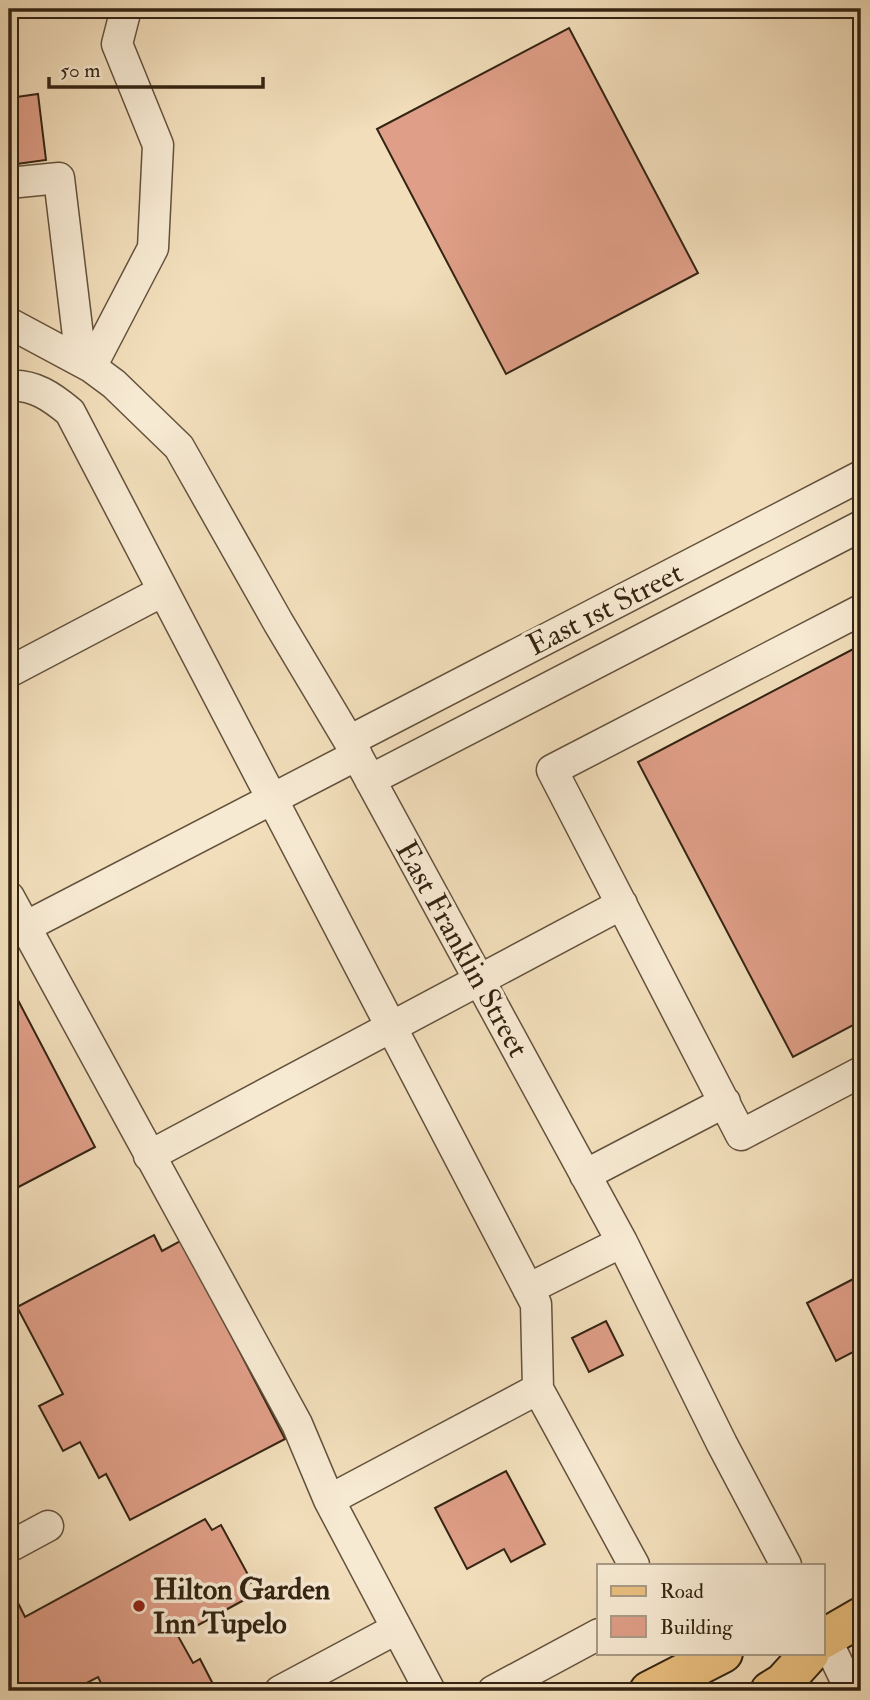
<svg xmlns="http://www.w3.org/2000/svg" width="870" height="1700" font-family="'IM FELL Double Pica',serif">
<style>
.building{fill:#df9e87;stroke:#342413;stroke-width:2}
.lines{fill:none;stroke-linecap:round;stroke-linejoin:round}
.minor-casing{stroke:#64523d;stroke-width:33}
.major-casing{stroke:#342413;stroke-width:42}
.minor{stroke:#f7ead3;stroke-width:30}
.major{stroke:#e9bf7e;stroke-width:38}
.poi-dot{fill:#8f2418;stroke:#f7ead3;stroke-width:2.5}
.labels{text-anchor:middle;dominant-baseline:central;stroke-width:7;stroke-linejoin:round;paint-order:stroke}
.street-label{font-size:30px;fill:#342413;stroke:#f7ead3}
.poi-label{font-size:30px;font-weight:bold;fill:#342413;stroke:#f7ead3;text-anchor:start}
</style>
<rect width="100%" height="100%" fill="#f2debb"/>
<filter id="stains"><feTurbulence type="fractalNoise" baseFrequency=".00286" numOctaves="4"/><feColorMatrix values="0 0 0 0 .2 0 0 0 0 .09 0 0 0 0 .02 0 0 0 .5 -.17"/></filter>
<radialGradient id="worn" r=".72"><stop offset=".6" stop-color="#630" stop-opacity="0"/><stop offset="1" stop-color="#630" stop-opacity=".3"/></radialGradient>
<path class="building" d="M569,28L698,273L506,374L377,129Z
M38,94L46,160L9,165V98Z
M861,645V1021L793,1057L638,762Z
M9,983L95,1147L9,1192Z
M154,1235L162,1251L182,1240L285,1439L130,1520L106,1474L99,1478L80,1442L63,1451L39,1406L63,1394L17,1307Z
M861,1275V1348L836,1361L807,1303Z
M606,1321L623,1355L589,1372L572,1338Z
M506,1471L545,1544L511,1562L504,1549L467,1569L435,1508Z
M205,1519L212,1530L221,1525L252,1582L238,1590L244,1600L178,1636L193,1663L200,1659L215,1688L210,1691H105L98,1677L71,1691H9V1608L18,1603L25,1617Z"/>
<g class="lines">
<g class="minor-casing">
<path id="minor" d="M9,183L59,178L81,361
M9,323L91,367L114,384L179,447L278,622L349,741L622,1242L722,1444L786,1565
M91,367L153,248L158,145L117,44L126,9
M9,386C34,384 52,397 70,412L536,1304L538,1389
M861,610L552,770L741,1135L861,1072
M9,672L163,591
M349,741L861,476
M370,780L861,526
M9,897L297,1424L329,1500L430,1691
M25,927L357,755
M149,1156L622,904
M585,1175L725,1102
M528,1289L622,1242
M329,1500L538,1389L634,1565
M9,1547L48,1526
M823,1633L851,1691
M280,1691L396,1629
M493,1691L599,1634"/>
</g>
<g class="major-casing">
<path id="major" d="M823,1639L861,1617
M649,1691L723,1653
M770,1691L783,1683L810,1653"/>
</g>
<use href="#minor" class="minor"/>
<use href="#major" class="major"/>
</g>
<circle class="poi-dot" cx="139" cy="1606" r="7"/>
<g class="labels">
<g class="street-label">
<text transform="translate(605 609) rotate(-27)">East 1st Street</text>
<text transform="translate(462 949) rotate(61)">East Franklin Street</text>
</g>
<g class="poi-label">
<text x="153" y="1589">Hilton Garden<tspan x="153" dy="34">Inn Tupelo</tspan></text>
</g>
</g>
<rect width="870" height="1700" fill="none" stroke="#f2debb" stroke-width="35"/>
<rect x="10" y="10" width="849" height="1679" fill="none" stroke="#342413" stroke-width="3.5"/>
<rect x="18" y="18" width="835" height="1665" fill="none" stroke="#342413" stroke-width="2"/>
<rect x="597" y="1564" width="228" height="91" fill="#f7ead3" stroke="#a99b86" stroke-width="2"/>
<rect x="611" y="1586" width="35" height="10" fill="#e9bf7e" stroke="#a99b86" stroke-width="2"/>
<text x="660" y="1598" font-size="21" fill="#342413">Road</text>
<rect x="611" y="1616" width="35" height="21" fill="#df9e87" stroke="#a99b86" stroke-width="2"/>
<text x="660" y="1634" font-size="21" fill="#342413">Building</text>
<path d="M49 77v10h214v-10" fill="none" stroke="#342413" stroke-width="3.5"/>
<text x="60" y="77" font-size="21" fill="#342413" stroke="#f7ead3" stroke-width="5" paint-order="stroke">50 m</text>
<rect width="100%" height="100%" filter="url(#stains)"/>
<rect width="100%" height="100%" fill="url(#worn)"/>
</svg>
